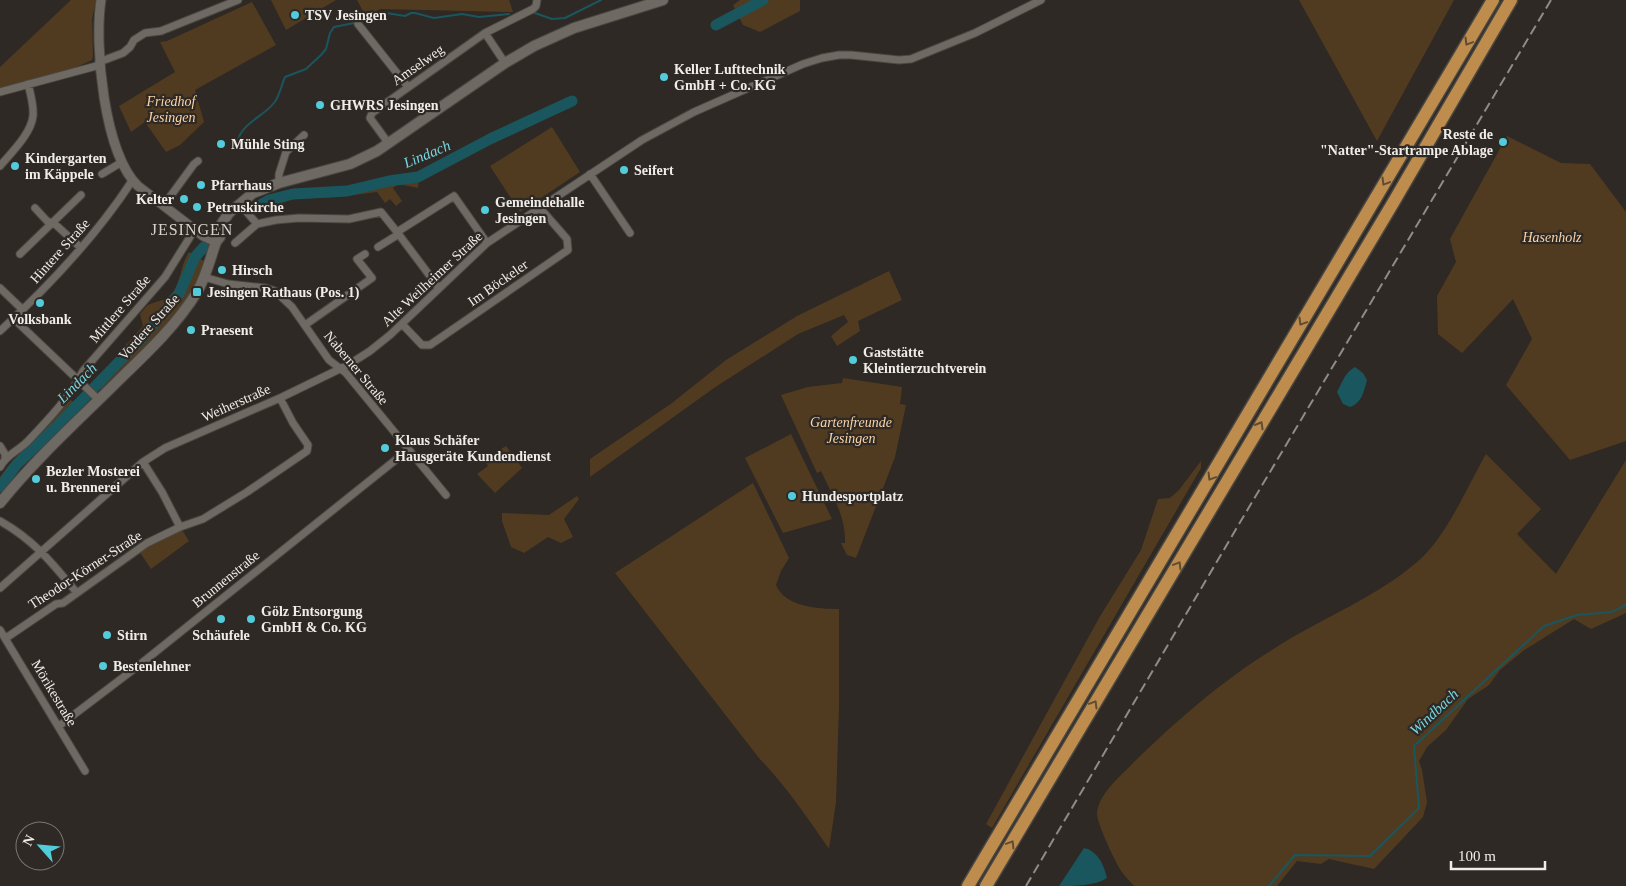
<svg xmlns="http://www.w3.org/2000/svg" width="1626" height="886" font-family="'Times New Roman',serif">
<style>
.green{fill:#513b20}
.water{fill:#1a565d}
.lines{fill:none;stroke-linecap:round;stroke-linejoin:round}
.stream{stroke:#1a565d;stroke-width:2}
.river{stroke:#1a565d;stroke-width:11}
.minor-casing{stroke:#4a4742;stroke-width:9}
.tertiary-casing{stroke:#4a4742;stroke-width:11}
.secondary-casing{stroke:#4a4742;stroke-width:12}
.motorway-casing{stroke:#4a4742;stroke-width:15}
.minor{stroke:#6e6963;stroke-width:7}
.tertiary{stroke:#6e6963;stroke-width:9}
.secondary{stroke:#6e6963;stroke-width:10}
.motorway{stroke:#be8c4c;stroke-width:12}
.rail{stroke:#8f8b86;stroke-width:2;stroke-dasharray:10 5;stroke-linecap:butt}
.oneway{stroke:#604c32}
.poi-dot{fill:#52cbda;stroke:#2e2924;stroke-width:2}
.labels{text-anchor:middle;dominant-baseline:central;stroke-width:4.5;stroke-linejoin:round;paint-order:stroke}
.poi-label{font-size:14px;font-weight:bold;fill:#f0ede9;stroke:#2e2924;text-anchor:start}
.street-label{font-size:14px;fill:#f0ede9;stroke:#2e2924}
.park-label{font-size:14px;font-style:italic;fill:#fad4a7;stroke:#2e2924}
.water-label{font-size:15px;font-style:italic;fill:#77d5e1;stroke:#2e2924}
.quarter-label{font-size:16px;letter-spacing:1px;fill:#d9d2cb;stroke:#2e2924}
</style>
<rect width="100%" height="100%" fill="#2e2924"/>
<path class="green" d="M71,0H96L92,19L93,56L92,60L70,70L0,89V67Z
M271,0H336L286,30Z
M357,0H509L513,12L381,9L365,15Z
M740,0H800V11L760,32L743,25L733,5Z
M1299,0H1454L1377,141Z
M252,2L276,45L195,90L204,122L180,145L166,152L145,122L131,132L119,106L175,72L160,42L167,41Z
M552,127L580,172L520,212L490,166Z
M1507,136L1561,163L1590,164L1626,212V441L1570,460L1506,385L1532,339L1513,299L1462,353L1438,334L1437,296L1456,262L1450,239Z
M419,179L418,188L398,184L393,188L402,201L396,206L390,199L385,203L377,192L338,197L293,199L270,207L268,203L293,196L347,192L389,183Z
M189,252L204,261C190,312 140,354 103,390L96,388L120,365L116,356L143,326L140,314C142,312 145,307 148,305C157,300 164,303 173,292C181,282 180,265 189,252Z
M889,271L902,300L858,321L860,331L837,346L831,336L848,322L844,315L798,334L714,388L590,477V459L672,403L726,360L797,316Z
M843,378L902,387L900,404L906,405L895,457L856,558L847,555L841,543H845C846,516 832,495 821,471L817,473L781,395L808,387L842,383Z
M69,399L76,404L10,469L14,473L0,490V477L8,466Z
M791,434L832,519L783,533L745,458Z
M506,446L522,468L495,493L477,474L488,466L484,459Z
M1486,454L1541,509L1517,534L1556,574L1626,460V613L1591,629L1574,619L1523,651L1500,670L1489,685L1468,699L1446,730L1427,747L1419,761L1422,770L1427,802L1423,817L1374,869L1329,859L1321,864L1297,861L1277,886H1134C1130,881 1125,877 1122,872C1116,864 1096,821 1097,813C1099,793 1121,776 1134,762C1175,722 1223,680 1272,650C1319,619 1374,599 1417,562C1446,538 1467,487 1486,454Z
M1201,461V468L992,828L986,824L1099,618L1141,550L1158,499L1170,498L1179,490Z
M753,483L789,558L781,571L776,585C785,607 818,609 839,609V706L836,802L829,849C807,817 786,786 759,758L615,573Z
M577,496L579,499L564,519L573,537L561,543L548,537L524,553L511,547L502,521V513L549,515Z
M181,528L189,541L151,569L139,551Z"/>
<path class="water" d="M1355,367L1363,373L1367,380C1364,391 1362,403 1350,407L1343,404L1337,392C1342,383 1345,372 1355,367Z
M1084,848C1098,851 1104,865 1107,878C1094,886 1075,886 1059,886Z"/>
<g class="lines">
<path class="stream" d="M532,12L552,19L565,18L601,0
M237,143C241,123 263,117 274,103C280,95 281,86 285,77L306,69L321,55L326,49L330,33L334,27L364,21L386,13L405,16L411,13H415L434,18L462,14L479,17L509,14
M1269,886L1295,855L1370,856L1419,808L1414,746L1544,626L1577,615L1612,612L1626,605"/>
<path class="river" d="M716,25L763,0
M255,208L269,200L293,194L347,191L389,181L418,177L490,139L572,101
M0,487L17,464L55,428L141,339L179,294L195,257L204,247"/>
<g class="minor-casing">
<path id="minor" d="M358,24L408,87
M485,33L505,63
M99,62L123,53L130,47L134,40L145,33L161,31L238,0
M0,92L100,65
M389,144L370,118L372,113L485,33L533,9L536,6L537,0
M0,166C11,153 31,134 33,116C34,106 31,95 28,84
M102,174L122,162
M590,174L630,233
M279,183V174L286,152L304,135
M240,204L257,224
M164,205L194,164L198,161
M35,208L47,221L56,225L81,248
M397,232L439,288
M235,243L257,224L276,220L299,218L349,219L381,212L397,232L454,196L487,243
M378,247L399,234
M20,254L81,195
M204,277L228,284L266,288L275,291L292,307L329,360L346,373L446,495
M0,288L23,310
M14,319L99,400
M402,324L422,345H430L568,250L567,239L540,208
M305,325L372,278L357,259L365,254
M0,331C49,286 96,236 132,181
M0,446L5,454V458
M143,462L162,492L180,527
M0,467C7,454 17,452 28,441C48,420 70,397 83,371L165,277L195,229
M0,521C34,540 52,563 77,593
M0,588L143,462L165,448L280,398L348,365L370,351L390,335L487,243L642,140L694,112L803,64L822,58L839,55H851L899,60L911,59L975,33L1041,0
M0,630L85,771
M6,638L56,604L63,603L147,543L180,527L203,519L247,492L307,451L308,445L293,423L280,398
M59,726L138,666L408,450"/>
</g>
<g class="tertiary-casing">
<path id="tertiary" d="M101,0C94,45 104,154 138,186L203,236L216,242"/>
</g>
<g class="secondary-casing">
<path id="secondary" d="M216,242L220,226L229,213L253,193L279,183L350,164L377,151L505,63L534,46L574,28L663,0
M0,503C38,456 82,417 124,375C150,350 178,323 197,292C206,277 210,259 216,242L220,237"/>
</g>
<g class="motorway-casing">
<path id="motorway" d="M968,886L1493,0
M986,886L1393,203L1511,0"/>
</g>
<use href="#minor" class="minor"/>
<use href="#tertiary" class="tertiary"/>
<use href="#secondary" class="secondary"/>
<use href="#motorway" class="motorway"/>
<path class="rail" d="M1026,886L1242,519L1551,0"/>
</g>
<defs><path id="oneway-chevron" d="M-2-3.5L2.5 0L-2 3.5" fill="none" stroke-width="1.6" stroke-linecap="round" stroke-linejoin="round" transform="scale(1.25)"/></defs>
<g class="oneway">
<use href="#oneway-chevron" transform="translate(1468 42) rotate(121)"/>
<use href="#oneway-chevron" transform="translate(1385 182) rotate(121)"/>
<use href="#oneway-chevron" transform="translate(1302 322) rotate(121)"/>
<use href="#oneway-chevron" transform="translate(1260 425) rotate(-60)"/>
<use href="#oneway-chevron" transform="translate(1211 477) rotate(121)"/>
<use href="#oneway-chevron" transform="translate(1178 565) rotate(-59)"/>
<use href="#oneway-chevron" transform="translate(1094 704) rotate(-59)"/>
<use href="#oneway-chevron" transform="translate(1011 844) rotate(-59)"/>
</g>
<g class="poi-dot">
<circle cx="295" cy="15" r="5"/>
<circle cx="664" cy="77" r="5"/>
<circle cx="320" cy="105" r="5"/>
<circle cx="1503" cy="142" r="5"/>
<circle cx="221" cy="144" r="5"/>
<circle cx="15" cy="166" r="5"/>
<circle cx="624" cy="170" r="5"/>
<circle cx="201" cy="185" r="5"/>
<circle cx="184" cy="199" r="5"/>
<circle cx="197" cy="207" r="5"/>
<circle cx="485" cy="210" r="5"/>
<circle cx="222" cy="270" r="5"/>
<rect x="192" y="287" width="10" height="10" rx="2.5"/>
<circle cx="40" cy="303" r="5"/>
<circle cx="191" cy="330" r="5"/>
<circle cx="853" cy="360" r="5"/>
<circle cx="385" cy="448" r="5"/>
<circle cx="36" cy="479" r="5"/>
<circle cx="792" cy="496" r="5"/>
<circle cx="221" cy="619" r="5"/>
<circle cx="251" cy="619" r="5"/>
<circle cx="107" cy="635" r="5"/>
<circle cx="103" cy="666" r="5"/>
</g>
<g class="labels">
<g class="poi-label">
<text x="305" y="15">TSV Jesingen</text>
<text x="674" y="69">Keller Lufttechnik<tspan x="674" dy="16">GmbH + Co. KG</tspan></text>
<text x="330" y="105">GHWRS Jesingen</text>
<text x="1493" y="134" text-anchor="end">Reste de<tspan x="1493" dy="16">"Natter"-Startrampe Ablage</tspan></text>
<text x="231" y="144">Mühle Sting</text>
<text x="25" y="158">Kindergarten<tspan x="25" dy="16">im Käppele</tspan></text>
<text x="634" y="170">Seifert</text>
<text x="211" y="185">Pfarrhaus</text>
<text x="174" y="199" text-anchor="end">Kelter</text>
<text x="495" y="202">Gemeindehalle<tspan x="495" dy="16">Jesingen</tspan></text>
<text x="207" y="207">Petruskirche</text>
<text x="232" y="270">Hirsch</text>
<text x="207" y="292">Jesingen Rathaus (Pos. 1)</text>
<text x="40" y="319" text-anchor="middle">Volksbank</text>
<text x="201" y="330">Praesent</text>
<text x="863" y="352">Gaststätte<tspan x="863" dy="16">Kleintierzuchtverein</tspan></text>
<text x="395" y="440">Klaus Schäfer<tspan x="395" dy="16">Hausgeräte Kundendienst</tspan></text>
<text x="46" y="471">Bezler Mosterei<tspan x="46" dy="16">u. Brennerei</tspan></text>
<text x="802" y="496">Hundesportplatz</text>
<text x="261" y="611">Gölz Entsorgung<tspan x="261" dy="16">GmbH &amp; Co. KG</tspan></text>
<text x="117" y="635">Stirn</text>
<text x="221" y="635" text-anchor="middle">Schäufele</text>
<text x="113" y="666">Bestenlehner</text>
</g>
<g class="street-label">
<text transform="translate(418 65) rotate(-35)">Amselweg</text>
<text transform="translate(60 251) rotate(-48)">Hintere Straße</text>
<text transform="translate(432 279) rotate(-43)">Alte Weilheimer Straße</text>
<text transform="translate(498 283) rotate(-35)">Im Böckeler</text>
<text transform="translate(120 309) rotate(-49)">Mittlere Straße</text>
<text transform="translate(149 327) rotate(-48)">Vordere Straße</text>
<text transform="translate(356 368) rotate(50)">Naberner Straße</text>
<text transform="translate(236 403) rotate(-24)">Weiherstraße</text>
<text transform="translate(85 570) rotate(-33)">Theodor-Körner-Straße</text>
<text transform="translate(226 579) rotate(-39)">Brunnenstraße</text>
<text transform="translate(54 693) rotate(59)">Mörikestraße</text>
</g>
<g class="park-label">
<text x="171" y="101">Friedhof<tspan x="171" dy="16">Jesingen</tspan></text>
<text x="1552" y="237">Hasenholz</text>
<text x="851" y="422">Gartenfreunde<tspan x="851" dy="16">Jesingen</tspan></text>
</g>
<g class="water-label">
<text transform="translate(427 154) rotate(-23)">Lindach</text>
<text transform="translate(77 383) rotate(-45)">Lindach</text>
<text transform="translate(1434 712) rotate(-43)">Windbach</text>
</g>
<g class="quarter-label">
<text x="192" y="229">JESINGEN</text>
</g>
</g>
<g transform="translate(40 846) rotate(297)"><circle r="24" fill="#2e2924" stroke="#7c7773"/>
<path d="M0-4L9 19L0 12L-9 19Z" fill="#52cbda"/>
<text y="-8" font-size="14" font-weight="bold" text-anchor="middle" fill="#f0ede9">N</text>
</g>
<path d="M1451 861v8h94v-8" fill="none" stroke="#f0ede9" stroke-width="2.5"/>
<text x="1458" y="861" font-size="15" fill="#f0ede9" stroke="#2e2924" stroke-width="4" paint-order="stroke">100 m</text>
</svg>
